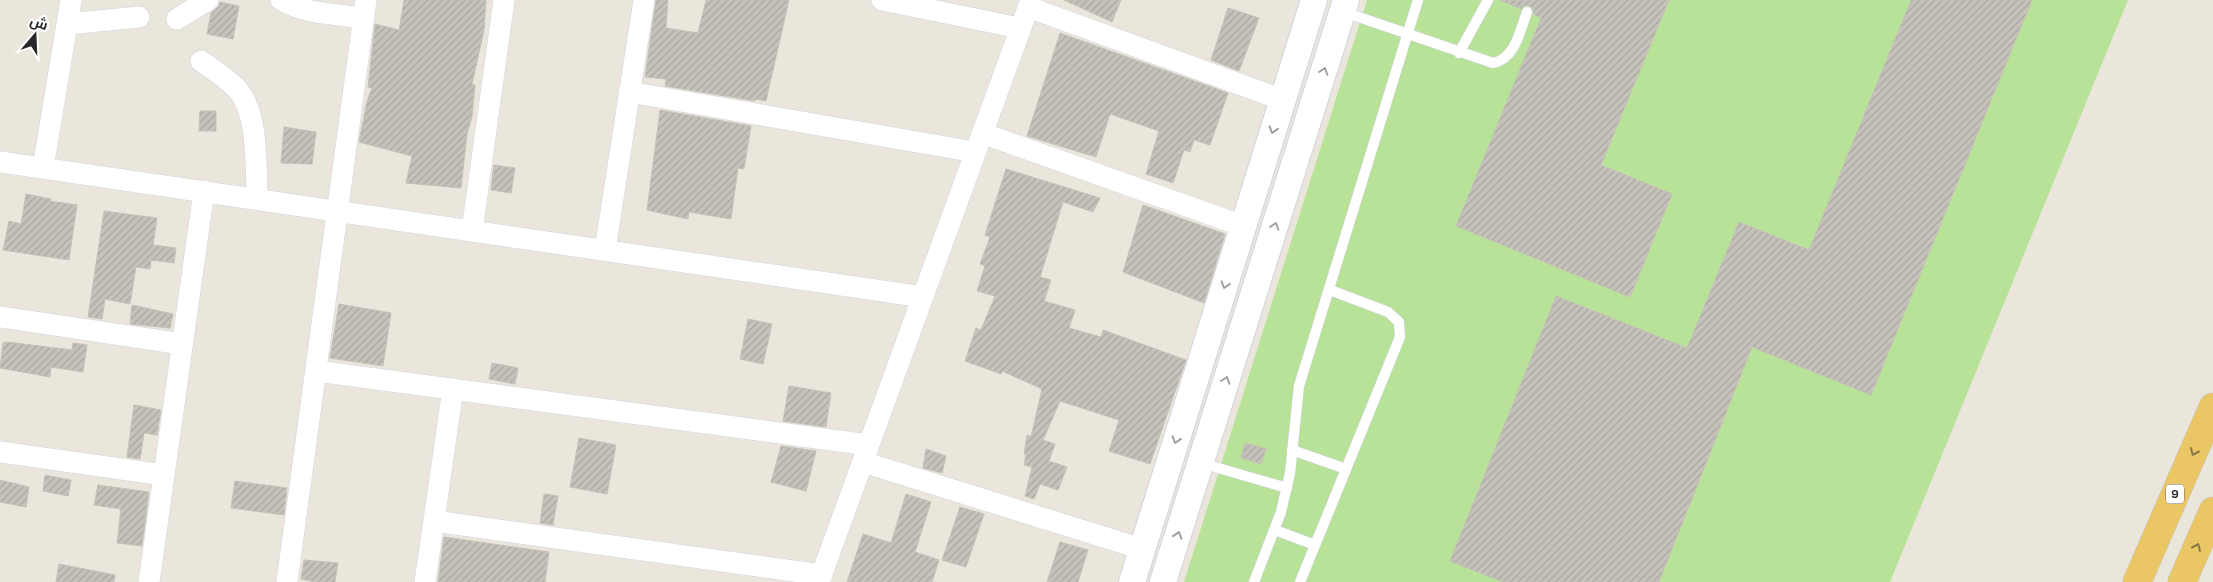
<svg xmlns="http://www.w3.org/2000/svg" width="2213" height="582" font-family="'Space Grotesk',Cairo,sans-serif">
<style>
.pitch{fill:#b9e299}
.building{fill:url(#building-hatch);stroke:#c5c1b6}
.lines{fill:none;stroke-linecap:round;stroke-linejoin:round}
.service-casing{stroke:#d1d2e0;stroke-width:11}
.minor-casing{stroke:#d1d2e0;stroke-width:22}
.tertiary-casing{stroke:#d1d2e0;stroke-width:28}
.trunk-casing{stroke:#c7c7c7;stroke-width:29}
.service{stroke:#fff;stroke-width:10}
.minor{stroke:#fff;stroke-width:21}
.tertiary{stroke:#fff;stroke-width:26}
.trunk{stroke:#eac664;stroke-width:28}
.oneway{stroke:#9f9f9f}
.oneway2{stroke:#8a7846}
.labels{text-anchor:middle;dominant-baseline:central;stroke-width:5;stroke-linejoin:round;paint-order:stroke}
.shield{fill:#fff;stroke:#696969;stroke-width:1}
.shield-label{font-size:12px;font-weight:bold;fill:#292929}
</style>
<defs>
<pattern id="building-hatch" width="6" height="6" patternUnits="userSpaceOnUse" patternTransform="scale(1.25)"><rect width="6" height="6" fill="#c5c2bb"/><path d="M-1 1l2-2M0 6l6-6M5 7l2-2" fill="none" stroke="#a9a7a1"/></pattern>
</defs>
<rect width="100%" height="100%" fill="#eae6dc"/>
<path class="pitch" d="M1367,0H2128L1890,582H1184Z"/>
<path class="building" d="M404,0H486L484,30L472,84L475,85L472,116L467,134L461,188L406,183L412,156L359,142L367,101L372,88L368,87L375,24L399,30Z
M656,0H668L666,28L698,33L706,0H789L766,101L755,99V101L665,86L666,79L645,77Z
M1064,0H1121L1112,22Z
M1500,0H1669L1601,165L1672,194L1630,297L1456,226L1541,18L1533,14L1534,10L1530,6L1525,5L1521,9Z
M1911,0H2032L1871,395L1752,347L1659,582H1503L1450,561L1556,296L1687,348L1739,222L1809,250Z
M220,2L239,6L233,39L207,34L211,13L219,6Z
M1228,8L1259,18L1239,71L1211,60Z
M1060,33L1228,93L1210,145L1194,140L1190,152L1184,150L1173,183L1146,174L1159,131L1110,114L1096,157L1027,136Z
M660,110L751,126L744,169L738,168L731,219L689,212L688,219L647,210Z
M200,111H216V131H199Z
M284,127L316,132L312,164L281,163Z
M494,165L515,168L511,193L491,190Z
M1006,169L1100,198L1093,212L1063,202L1040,277L1051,280L1044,301L1075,310L1069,328L1101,337L1103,330L1186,360L1150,464L1109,451L1119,420L1060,401L1043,440L1055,444L1049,461L1067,467L1058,490L1040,484L1034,499L1025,496L1033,463L1032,467L1024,465L1026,455L1024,454L1027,435L1031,437L1042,389L1002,371L1001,374L965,361L976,328L981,330L995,296L977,291L985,266L980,264L990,237L985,235Z
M26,194L51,199L50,201L77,205L69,260L3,250L9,221L21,224Z
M1143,205L1225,234L1204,303L1123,272Z
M104,211L157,218L153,245L176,248L174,263L151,260L150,269L136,267L130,304L105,299L102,319L88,317Z
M339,304L391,313L383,366L330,358Z
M132,305L173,314L170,328L130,324Z
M748,319L772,324L763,364L740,359Z
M7,342L72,350L73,343L87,345L83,372L51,367L50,377L0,368L3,343Z
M492,363L518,368L515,384L489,379Z
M789,386L831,393L826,427L783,421Z
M134,405L161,410L157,435L144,433L140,459L127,457Z
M579,438L616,445L607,494L570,487Z
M1245,443L1266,449L1261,464L1241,458Z
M781,446L816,451L806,491L771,482Z
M926,449L946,456L942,473L923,468Z
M45,475L71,480L68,496L43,491Z
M0,480L29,487L26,507L0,502Z
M235,481L287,488L284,515L231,508Z
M98,485L149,492L142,546L117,543L121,509L94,505Z
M544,494L558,496L553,525L540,523Z
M906,494L931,502L915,552L939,560L932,582H847L863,534L891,543Z
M960,507L984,514L966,567L942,560Z
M444,537L549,552L545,582H438Z
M1060,542L1088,550L1078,582H1047Z
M304,560L338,563L335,582H315L301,579Z
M59,564L115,575L114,582H56Z"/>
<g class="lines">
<g class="service-casing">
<path id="service" d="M1344,12L1493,63C1515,59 1520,31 1527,12
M1459,53L1488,0
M1292,450L1346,469
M1201,463L1287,488
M1275,530L1315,545
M1254,582L1281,512L1290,473L1299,386L1418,0
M1300,582L1400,337L1399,322L1388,312L1330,290"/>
</g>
<g class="minor-casing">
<path id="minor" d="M281,0C305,14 336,14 364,18
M882,0L1020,28
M1028,7L1283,100
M177,19L208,0
M67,24L139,17
M201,61C212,69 225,77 235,87C259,109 256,169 257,199
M629,92L975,152
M982,133L1243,226
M0,162L923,297
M43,168L71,0
M472,231L504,0
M605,250L644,0
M0,317L182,344
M316,371L869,445
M0,452L164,475
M863,462L1142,549
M434,521L822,575
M149,582L204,191
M287,582L366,0
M425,582L453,389
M819,582L1031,0"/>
</g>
<g class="tertiary-casing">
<path id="tertiary" d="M1132,582L1314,0
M1163,582L1346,0"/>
</g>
<g class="trunk-casing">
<path id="trunk" d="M2137,582L2213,407
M2182,582L2213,511"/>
</g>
<use href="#service" class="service"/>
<use href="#minor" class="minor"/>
<use href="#tertiary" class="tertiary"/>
<use href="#trunk" class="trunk"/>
</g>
<defs><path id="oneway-chevron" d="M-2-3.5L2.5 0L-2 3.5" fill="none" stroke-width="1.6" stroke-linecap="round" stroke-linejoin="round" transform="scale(1.25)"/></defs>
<g class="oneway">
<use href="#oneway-chevron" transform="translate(1324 71) rotate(-72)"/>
<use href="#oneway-chevron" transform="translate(1273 130) rotate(107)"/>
<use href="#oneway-chevron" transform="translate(1275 226) rotate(-72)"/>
<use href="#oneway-chevron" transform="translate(1225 285) rotate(107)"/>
<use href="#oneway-chevron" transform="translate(1226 380) rotate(-72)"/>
<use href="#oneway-chevron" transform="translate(1176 440) rotate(107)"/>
<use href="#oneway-chevron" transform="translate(1178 535) rotate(-73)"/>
</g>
<g class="oneway2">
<use href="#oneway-chevron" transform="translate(2194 452) rotate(114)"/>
<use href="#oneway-chevron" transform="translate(2197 547) rotate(-66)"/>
</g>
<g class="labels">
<rect class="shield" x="2166" y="484.5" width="18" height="19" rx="4"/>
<g class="shield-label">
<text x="2175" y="494">9</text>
</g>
</g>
<g transform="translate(35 35) rotate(19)" stroke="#ffffff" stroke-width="4" paint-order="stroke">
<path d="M0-4L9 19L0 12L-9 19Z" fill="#292929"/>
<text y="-8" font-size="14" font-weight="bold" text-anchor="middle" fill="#292929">ش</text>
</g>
</svg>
